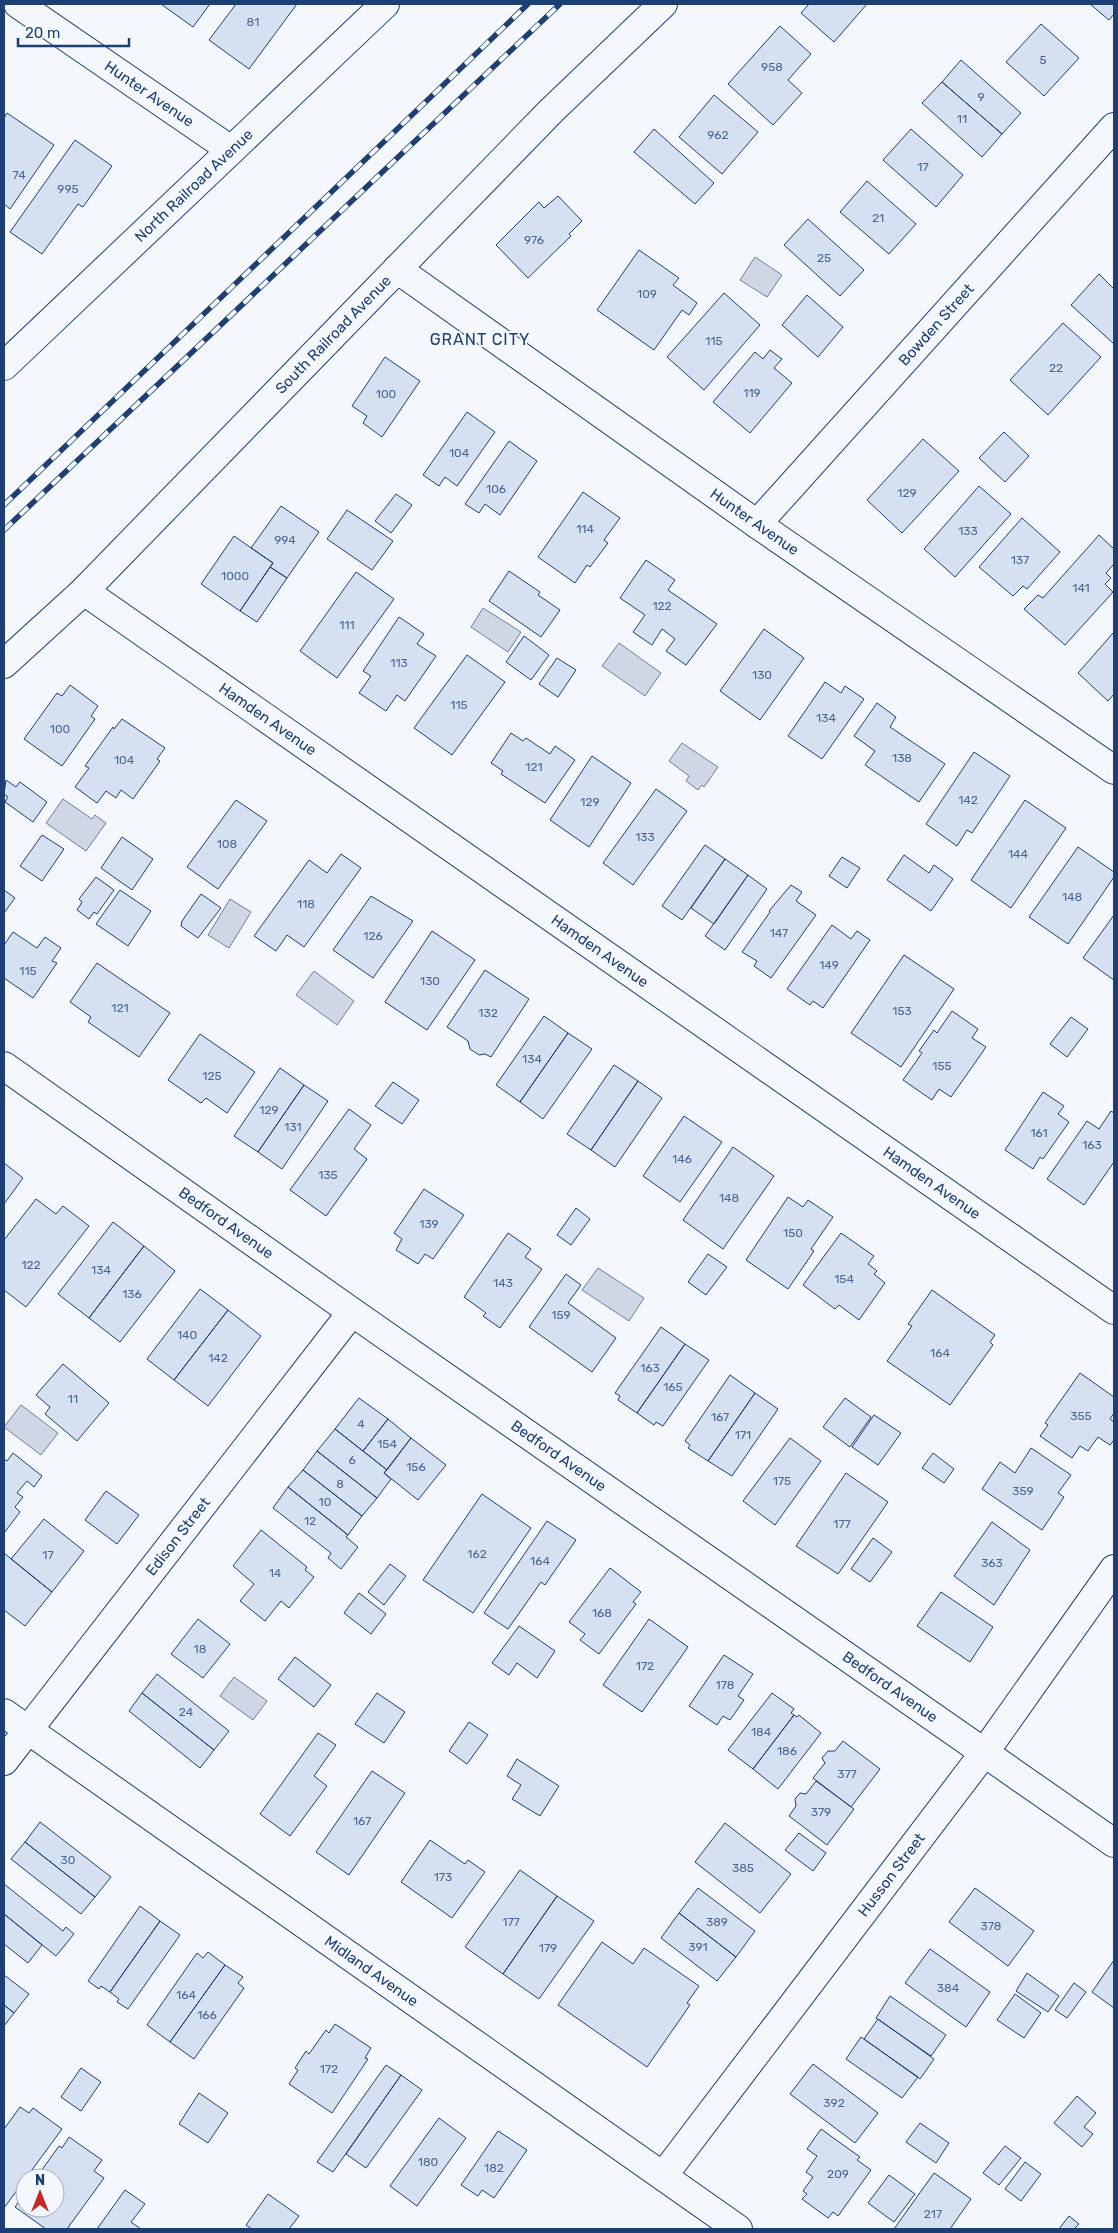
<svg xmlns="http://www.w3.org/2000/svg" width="1118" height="2233" font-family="Rubik,sans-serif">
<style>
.water{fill:#cfd7e4;stroke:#687fa3}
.building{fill:#d5e0f0;stroke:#1d3f73}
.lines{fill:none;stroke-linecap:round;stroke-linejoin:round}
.minor-casing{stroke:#1d3f73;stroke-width:30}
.minor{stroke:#f4f7fb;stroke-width:28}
.rail-casing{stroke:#1d3f73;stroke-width:5.5}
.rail{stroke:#f4f7fb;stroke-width:4;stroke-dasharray:11;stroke-linecap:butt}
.labels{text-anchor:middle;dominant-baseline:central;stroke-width:4;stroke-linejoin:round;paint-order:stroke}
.number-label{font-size:12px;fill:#4b6792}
.street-label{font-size:15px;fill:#1d3f73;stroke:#f4f7fb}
.neighbourhood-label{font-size:16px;letter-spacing:1px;fill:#1d3f73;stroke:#f4f7fb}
</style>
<rect width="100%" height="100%" fill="#f4f7fb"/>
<path class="water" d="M755,257L782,275L767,297L740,280Z
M483,608L521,632L508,652L471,627Z
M619,643L661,673L645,696L602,666Z
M682,743L718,767L704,787L702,785L698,790L686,781L689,776L669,761Z
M63,799L92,819L95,815L106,823L86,851L46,823Z
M230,899L251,912L229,948L208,935Z
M314,971L354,1001L337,1025L296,995Z
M598,1268L644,1298L629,1321L582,1290Z
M21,1405L58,1433L41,1455L4,1427Z
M234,1677L267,1701L253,1720L220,1696Z"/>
<path class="building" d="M161,4H210L193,27Z
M236,4H297L249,69L209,40Z
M809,4H867L834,42L801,13Z
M1090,4H1114V14L1109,20Z
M1041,24L1079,58L1044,96L1006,62Z
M780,26L811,54L788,80L802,93L773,125L728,84Z
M961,60L1021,113L1002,134L942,82Z
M942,82L1002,134L982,157L922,103Z
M714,95L758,132L722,174L679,137Z
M7,113L54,145L10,209L4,204V118Z
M654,129L714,183L695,204L634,152Z
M911,129L963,175L936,207L883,160Z
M75,140L112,166L83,207L78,204L42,254L10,232Z
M867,181L916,224L889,254L840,212Z
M558,196L582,221L569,234L571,236L528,278L496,245L539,202L544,208Z
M808,219L864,270L840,296L784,245Z
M639,250L679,278L673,285L697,303L689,315L682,310L654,350L597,310Z
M1099,274L1114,289V344L1071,305Z
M724,293L760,325L704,390L667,357Z
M807,295L843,327L818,357L782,325Z
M1063,323L1101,357L1048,415L1010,380Z
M770,350L782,359L774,368L792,383L750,433L713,402L755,352L763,359Z
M385,357L420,381L382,437L363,423L367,416L352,406Z
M467,412L495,432L457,486L445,477L439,486L423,475Z
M1004,432L1029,456L1005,482L979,458Z
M923,439L959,471L902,533L867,500Z
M509,441L537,461L500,515L485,504L479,513L465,504Z
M979,486L1011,514L955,577L924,549Z
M583,492L620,518L604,540L608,543L590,567L587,565L575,583L538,557Z
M396,494L412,505L391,533L375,521Z
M281,506L319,532L287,578L270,567L273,563L251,548Z
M347,510L393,541L372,570L327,539Z
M1022,518L1060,552L1027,589L1023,586L1013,596L979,567Z
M1099,535L1114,549V564L1106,573L1111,578L1105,584L1113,592L1065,645L1024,609L1038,595L1043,598Z
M234,536L273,563L240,611L201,584Z
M646,560L675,580L668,590L717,624L686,665L666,651L675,639L662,629L652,645L633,632L645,615L620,598Z
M270,567L287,578L257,622L240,611Z
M509,571L540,592L538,595L560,610L541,637L489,601Z
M356,572L394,599L337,678L300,651Z
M399,617L424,634L417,644L436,656L405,701L397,695L386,711L359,693L371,676L363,671Z
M764,629L804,658L760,720L720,691Z
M1114,632V694L1108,701L1078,673Z
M524,636L549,655L531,680L506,662Z
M467,655L505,682L452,755L414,728Z
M557,658L576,670L558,697L539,684Z
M825,682L841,693L845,686L864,699L822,759L788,736Z
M70,685L98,706L91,716L95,719L62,766L24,739L57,693L62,696Z
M877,703L896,717L890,727L945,764L919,802L865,765L875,751L854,736Z
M122,719L165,748L157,759L160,761L133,799L121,790L116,798L106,791L97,803L75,787L89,768L85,766L113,727L114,729Z
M511,733L523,741L526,738L550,754L555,746L575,760L545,803L501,774L503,771L491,763Z
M974,752L1010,776L972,833L967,830L957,846L926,824Z
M592,756L631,783L589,847L550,820Z
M6,780L16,787L20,782L47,802L33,822L5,802L8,797L4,794Z
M656,789L687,811L633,885L603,863Z
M236,800L267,821L218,889L187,867Z
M1025,800L1066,828L1011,908L971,880Z
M42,835L64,849L42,881L20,866Z
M122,837L153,859L132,890L101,868Z
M705,845L725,859L682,920L662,906Z
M1078,847L1114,872V877L1068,944L1029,917Z
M341,854L361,868L304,947L287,935L276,951L254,936L309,860L327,873Z
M904,855L929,873L934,865L953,879L931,911L887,880Z
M842,857L860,868L847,888L829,876Z
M725,859L748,875L714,924L691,908Z
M748,875L767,889L725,950L705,936Z
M96,877L114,890L97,914L94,912L89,919L77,910L82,902L79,899Z
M791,885L802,892L796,901L816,915L771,978L754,966L757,961L742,952L770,912L769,911Z
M4,890L15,898L4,913Z
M120,890L151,911L128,946L96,924Z
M201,894L221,908L198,938L181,926L182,921Z
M371,896L413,921L373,978L333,950Z
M1114,915V980L1083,958Z
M832,925L851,939L857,931L870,940L823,1008L813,1001L810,1005L787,989Z
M432,931L475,960L427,1030L385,1002Z
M13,932L37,948L45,937L61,948L52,961L57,963L33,998L4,978V945Z
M904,955L954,989L901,1067L851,1033Z
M97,963L170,1013L139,1057L88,1022L91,1017L70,1002Z
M485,970L529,999L491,1057L485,1054L479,1055L470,1049L468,1041L447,1027Z
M952,1011L978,1029L972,1038L986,1047L951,1097L939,1089L932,1100L903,1080L922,1053L919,1051L934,1030L937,1033Z
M544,1016L568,1033L520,1102L496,1085Z
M1071,1017L1088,1029L1067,1057L1050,1044Z
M568,1033L592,1049L543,1119L520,1102Z
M200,1034L255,1072L227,1113L206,1098L201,1103L168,1080Z
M614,1065L638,1081L591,1150L567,1134Z
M280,1068L304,1085L258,1152L234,1136Z
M638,1081L662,1098L615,1167L591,1150Z
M393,1082L419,1100L402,1124L375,1106Z
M304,1085L328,1101L282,1169L258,1152Z
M1043,1092L1064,1106L1058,1114L1069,1122L1043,1159L1040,1157L1033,1169L1005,1150Z
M349,1109L371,1125L354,1149L367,1159L326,1216L290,1190Z
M1111,1111L1114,1113V1162L1084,1205L1047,1179L1087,1121L1099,1129Z
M684,1116L722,1142L680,1202L643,1176Z
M733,1147L774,1176L723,1249L683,1220Z
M4,1163L23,1178L4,1204Z
M424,1189L464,1215L433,1259L425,1254L418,1264L396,1250L402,1239L394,1233Z
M788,1197L803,1207L808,1200L833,1217L811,1249L814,1251L788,1289L746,1260Z
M36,1199L56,1214L63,1206L89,1226L26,1307L4,1290V1240Z
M576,1208L590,1219L571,1245L557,1235Z
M113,1222L144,1246L89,1318L58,1294Z
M508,1233L531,1249L525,1257L542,1269L500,1328L483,1316L486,1313L464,1297Z
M841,1233L874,1256L868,1264L877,1271L874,1274L885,1283L859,1320L839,1305L835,1309L803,1285Z
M144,1246L175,1271L120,1342L89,1318Z
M708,1254L727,1267L706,1295L688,1282Z
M566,1274L581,1285L568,1303L616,1338L592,1372L529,1327Z
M200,1289L228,1310L174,1380L147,1359Z
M932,1290L995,1335L990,1342L993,1345L950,1405L887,1361L912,1326L908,1324Z
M228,1310L261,1336L208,1406L174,1380Z
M661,1327L685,1344L637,1413L618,1400L620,1396L615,1393Z
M685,1344L709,1360L663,1426L656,1422L654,1425L637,1413Z
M63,1364L109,1403L77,1441L45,1414L50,1407L36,1395Z
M1080,1373L1114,1397V1413L1110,1419L1114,1422V1440L1110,1445L1098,1437L1088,1451L1080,1446L1072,1458L1040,1436L1048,1425L1045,1423Z
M730,1375L755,1393L708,1461L688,1448L690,1445L685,1441Z
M755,1393L778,1409L732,1476L708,1461Z
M359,1398L388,1419L363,1451L335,1429Z
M845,1398L871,1417L850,1447L823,1427Z
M874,1415L901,1433L878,1465L852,1447Z
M388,1419L411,1438L387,1470L363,1451Z
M335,1429L387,1470L384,1473L391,1479L377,1498L317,1451Z
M411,1438L446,1465L418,1500L384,1473Z
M790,1438L821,1461L775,1525L743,1501Z
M1031,1448L1071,1475L1058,1493L1064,1497L1042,1530L982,1489L1000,1462L1015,1473Z
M317,1451L377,1498L362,1516L303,1470Z
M13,1453L42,1476L34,1487L27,1481L17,1493L23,1497L15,1507L20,1512L4,1533V1459L7,1461Z
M933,1453L954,1469L944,1483L922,1468Z
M303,1470L362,1516L348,1535L288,1487Z
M846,1473L888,1502L838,1574L796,1546Z
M288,1487L348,1535L346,1537L358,1547L341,1569L328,1558L331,1553L273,1508Z
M106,1491L139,1515L117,1544L85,1520Z
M482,1494L531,1528L473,1613L423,1580Z
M44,1519L84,1551L52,1592L11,1559Z
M547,1521L576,1540L545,1585L541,1582L508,1629L484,1613Z
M992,1522L1030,1550L994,1605L954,1576Z
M261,1530L307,1567L305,1570L314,1577L289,1608L281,1601L265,1621L240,1601L254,1584L233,1566Z
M873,1538L892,1552L870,1582L851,1569Z
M4,1553L52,1592L25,1626L4,1610Z
M390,1564L406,1576L384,1605L368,1592Z
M610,1568L641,1592L633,1602L636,1604L599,1654L580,1640L585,1634L569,1622Z
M941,1592L993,1627L970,1662L917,1626Z
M359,1593L386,1614L371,1634L344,1613Z
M198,1619L230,1644L203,1678L171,1654Z
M649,1619L688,1647L642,1712L603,1685Z
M519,1626L555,1651L537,1678L517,1663L509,1675L492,1663Z
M724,1655L753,1674L738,1696L744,1700L730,1720L723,1716L717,1725L689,1706Z
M295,1657L331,1685L314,1707L278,1679Z
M157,1674L229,1731L214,1750L142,1693Z
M142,1693L214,1750L200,1768L129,1711Z
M377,1693L405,1712L384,1743L355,1724Z
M772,1693L794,1709L791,1713L794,1715L753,1769L728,1750Z
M794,1715L797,1717L799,1715L821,1733L778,1789L753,1769Z
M469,1722L488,1735L467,1764L449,1751Z
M318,1733L336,1745L314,1776L327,1786L290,1836L260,1814Z
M843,1741L880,1769L851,1807L813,1778L825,1763L822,1758L828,1751H835Z
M517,1759L559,1786L540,1816L512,1799L521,1785L507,1776Z
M372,1771L405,1793L349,1875L316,1852Z
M816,1781L854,1809L827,1845L789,1816L796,1806L795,1799L800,1793L806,1794Z
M40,1822L111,1877L95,1897L25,1842Z
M725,1823L791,1874L760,1913L695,1862Z
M799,1833L826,1853L813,1871L785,1850Z
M430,1840L465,1864L468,1860L485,1872L452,1918L401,1882Z
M25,1842L95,1897L81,1914L11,1859Z
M520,1870L557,1896L503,1974L465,1947Z
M4,1884L63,1931L66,1927L74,1934L56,1956L4,1914Z
M698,1888L755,1931L736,1957L679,1913Z
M975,1888L1034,1931L1008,1966L949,1922Z
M557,1896L594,1921L539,1999L503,1974Z
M140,1906L160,1921L110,1992L101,1986L99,1989L88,1981Z
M679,1913L736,1957L717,1981L661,1938Z
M4,1914L42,1945L28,1963L4,1944Z
M160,1921L180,1935L128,2009L117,2002L119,1999L110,1992Z
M602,1942L633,1964L644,1948L699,1986L687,2003L690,2005L647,2067L558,2005Z
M930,1949L990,1992L966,2027L905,1983Z
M208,1952L225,1965L170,2042L147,2025L197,1953L203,1958Z
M1114,1960V2008L1092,1992Z
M225,1965L243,1977L238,1983L244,1988L194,2059L170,2042Z
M1027,1973L1059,1996L1048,2012L1016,1991Z
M4,1975L29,1994L14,2013L4,2005Z
M1074,1983L1086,1992L1067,2018L1055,2010Z
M1015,1994L1041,2013L1024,2038L997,2020Z
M890,1996L946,2035L931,2056L876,2018Z
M4,2005L14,2013L4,2026Z
M878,2019L934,2059L920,2079L864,2039Z
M335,2024L371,2048L365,2058L368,2059L332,2113L289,2084L298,2070L295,2068L306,2051L309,2054L326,2030L329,2033Z
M861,2037L918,2077L902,2098L846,2059Z
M813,2064L878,2113L855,2143L790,2094Z
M386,2065L401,2075L333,2172L317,2162Z
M81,2068L101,2082L81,2111L61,2097Z
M401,2075L422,2090L366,2168L346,2154Z
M199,2093L228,2113L208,2143L179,2124Z
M1077,2096L1096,2113L1084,2127L1093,2134L1082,2147L1054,2123Z
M20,2107L29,2113L33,2108L62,2129L4,2208V2129Z
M439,2118L466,2138L417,2206L390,2186Z
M920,2123L949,2143L936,2163L906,2142Z
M821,2129L860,2157L857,2160L871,2170L838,2216L833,2212L828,2218L802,2199L807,2194L803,2191L813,2177L806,2172L817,2156L807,2149Z
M498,2131L527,2150L494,2198L482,2190L478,2196L461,2185Z
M69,2137L102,2160L94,2171L104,2178L67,2229H46L15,2207L25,2193V2208H55V2178H36L59,2146L62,2148Z
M1005,2146L1021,2158L999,2185L983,2173Z
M1025,2162L1041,2174L1021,2201L1005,2189Z
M934,2173L971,2199L950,2229H894Z
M889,2175L915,2194L894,2222L868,2203Z
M125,2190L145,2204L131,2222L141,2229H97Z
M268,2194L299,2216L289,2229H252L246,2225Z
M1069,2216L1079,2224L1074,2229H1059Z"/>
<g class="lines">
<g class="minor-casing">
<g id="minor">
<path id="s1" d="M18,4L231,150"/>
<path id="s2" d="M397,269L757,524L1114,770"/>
<path id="s3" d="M4,366L385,4"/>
<path id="s4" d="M757,524L1114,127"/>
<path id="s5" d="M84,591L1114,1310"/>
<path id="s6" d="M4,664L84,591L551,111L663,4"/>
<path id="s7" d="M4,1066L352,1312L1114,1843"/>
<path id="s8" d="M4,1713L738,2229"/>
<path id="s9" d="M4,1761L352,1312"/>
<path id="s10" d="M663,2176L984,1753L1114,1569"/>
</g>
</g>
<use href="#minor" class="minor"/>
<g class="rail-casing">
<path id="rail" d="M4,505L528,4
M4,530L560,4"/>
</g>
<use href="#rail" class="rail"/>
</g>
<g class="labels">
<g class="number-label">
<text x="253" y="22">81</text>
<text x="1043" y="60">5</text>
<text x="772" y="67">958</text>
<text x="981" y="97">9</text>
<text x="962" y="119">11</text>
<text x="718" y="135">962</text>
<text x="923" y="167">17</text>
<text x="19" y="175">74</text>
<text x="68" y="189">995</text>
<text x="878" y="218">21</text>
<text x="534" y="240">976</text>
<text x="824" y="258">25</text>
<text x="647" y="294">109</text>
<text x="714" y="341">115</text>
<text x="1056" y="368">22</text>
<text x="752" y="393">119</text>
<text x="386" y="394">100</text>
<text x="459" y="453">104</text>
<text x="496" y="489">106</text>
<text x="907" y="493">129</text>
<text x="585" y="529">114</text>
<text x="968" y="531">133</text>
<text x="285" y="540">994</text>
<text x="1020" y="560">137</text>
<text x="235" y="576">1000</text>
<text x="1081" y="588">141</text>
<text x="662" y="606">122</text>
<text x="347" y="625">111</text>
<text x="399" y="663">113</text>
<text x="762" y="675">130</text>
<text x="459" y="705">115</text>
<text x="826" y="718">134</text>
<text x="60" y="729">100</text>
<text x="902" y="758">138</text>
<text x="124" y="760">104</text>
<text x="534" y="767">121</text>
<text x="968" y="800">142</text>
<text x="590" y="802">129</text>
<text x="645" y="837">133</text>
<text x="227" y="844">108</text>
<text x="1018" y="854">144</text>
<text x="1072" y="897">148</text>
<text x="306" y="904">118</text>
<text x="779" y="933">147</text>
<text x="373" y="936">126</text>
<text x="829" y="965">149</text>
<text x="28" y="971">115</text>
<text x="430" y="981">130</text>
<text x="120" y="1008">121</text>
<text x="902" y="1011">153</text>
<text x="488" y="1013">132</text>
<text x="532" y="1059">134</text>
<text x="942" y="1066">155</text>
<text x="212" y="1076">125</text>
<text x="269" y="1110">129</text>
<text x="293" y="1127">131</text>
<text x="1039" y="1133">161</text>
<text x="1092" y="1145">163</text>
<text x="682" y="1159">146</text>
<text x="328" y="1175">135</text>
<text x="729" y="1198">148</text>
<text x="429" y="1224">139</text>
<text x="793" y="1233">150</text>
<text x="31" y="1265">122</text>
<text x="101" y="1270">134</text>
<text x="844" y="1279">154</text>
<text x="503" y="1283">143</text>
<text x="132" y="1294">136</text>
<text x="561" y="1315">159</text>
<text x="187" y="1335">140</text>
<text x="940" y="1353">164</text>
<text x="218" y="1358">142</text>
<text x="650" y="1368">163</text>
<text x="673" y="1387">165</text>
<text x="73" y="1399">11</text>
<text x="1081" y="1416">355</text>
<text x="720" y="1417">167</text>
<text x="361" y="1424">4</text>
<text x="743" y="1435">171</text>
<text x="387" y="1444">154</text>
<text x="352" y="1460">6</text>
<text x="416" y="1467">156</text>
<text x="782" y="1481">175</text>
<text x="340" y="1484">8</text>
<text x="1023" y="1491">359</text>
<text x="325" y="1502">10</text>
<text x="310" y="1521">12</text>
<text x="842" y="1524">177</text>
<text x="477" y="1554">162</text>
<text x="48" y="1555">17</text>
<text x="540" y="1561">164</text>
<text x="992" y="1563">363</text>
<text x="275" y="1573">14</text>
<text x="602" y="1613">168</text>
<text x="200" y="1649">18</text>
<text x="645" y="1666">172</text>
<text x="725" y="1685">178</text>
<text x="186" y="1712">24</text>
<text x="761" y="1732">184</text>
<text x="787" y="1751">186</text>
<text x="847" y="1774">377</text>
<text x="821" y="1812">379</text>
<text x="362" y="1821">167</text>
<text x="68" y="1860">30</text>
<text x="743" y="1868">385</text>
<text x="443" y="1877">173</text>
<text x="511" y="1922">177</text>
<text x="717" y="1922">389</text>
<text x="991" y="1926">378</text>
<text x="698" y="1947">391</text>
<text x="548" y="1948">179</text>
<text x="948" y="1988">384</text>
<text x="186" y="1995">164</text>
<text x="207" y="2015">166</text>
<text x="329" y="2069">172</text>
<text x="834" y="2103">392</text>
<text x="428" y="2162">180</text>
<text x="494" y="2168">182</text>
<text x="838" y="2174">209</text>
<text x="933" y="2214">217</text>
</g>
<g class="street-label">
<text stroke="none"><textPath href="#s1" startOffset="159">Hunter Avenue</textPath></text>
<text stroke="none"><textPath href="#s3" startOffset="262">North Railroad Avenue</textPath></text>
<text stroke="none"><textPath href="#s4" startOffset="268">Bowden Street</textPath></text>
<text stroke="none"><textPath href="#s6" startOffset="466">South Railroad Avenue</textPath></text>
<text stroke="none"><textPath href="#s2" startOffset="438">Hunter Avenue</textPath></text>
<text stroke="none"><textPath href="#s5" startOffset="224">Hamden Avenue</textPath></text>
<text stroke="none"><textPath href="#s5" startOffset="629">Hamden Avenue</textPath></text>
<text stroke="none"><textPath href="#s5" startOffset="1034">Hamden Avenue</textPath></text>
<text stroke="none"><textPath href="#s7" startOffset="272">Bedford Avenue</textPath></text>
<text stroke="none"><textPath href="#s7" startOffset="678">Bedford Avenue</textPath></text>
<text stroke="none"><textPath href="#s9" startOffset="284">Edison Street</textPath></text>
<text stroke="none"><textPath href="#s7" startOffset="1082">Bedford Avenue</textPath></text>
<text stroke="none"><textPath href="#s10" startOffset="378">Husson Street</textPath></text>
<text stroke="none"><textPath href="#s8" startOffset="449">Midland Avenue</textPath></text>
</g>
<g class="neighbourhood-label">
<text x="480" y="339">GRANT CITY</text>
</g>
</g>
<rect width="1118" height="2233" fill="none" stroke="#1d3f73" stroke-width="10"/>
<g transform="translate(40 2193)"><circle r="24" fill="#f4f7fb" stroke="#9eadc5"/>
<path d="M0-4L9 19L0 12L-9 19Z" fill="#c62828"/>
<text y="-8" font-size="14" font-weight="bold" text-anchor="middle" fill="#1d3f73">N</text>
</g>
<path d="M18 38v8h111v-8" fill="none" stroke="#1d3f73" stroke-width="2.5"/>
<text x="25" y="38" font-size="15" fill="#1d3f73" stroke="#f4f7fb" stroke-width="4" paint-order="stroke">20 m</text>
</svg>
